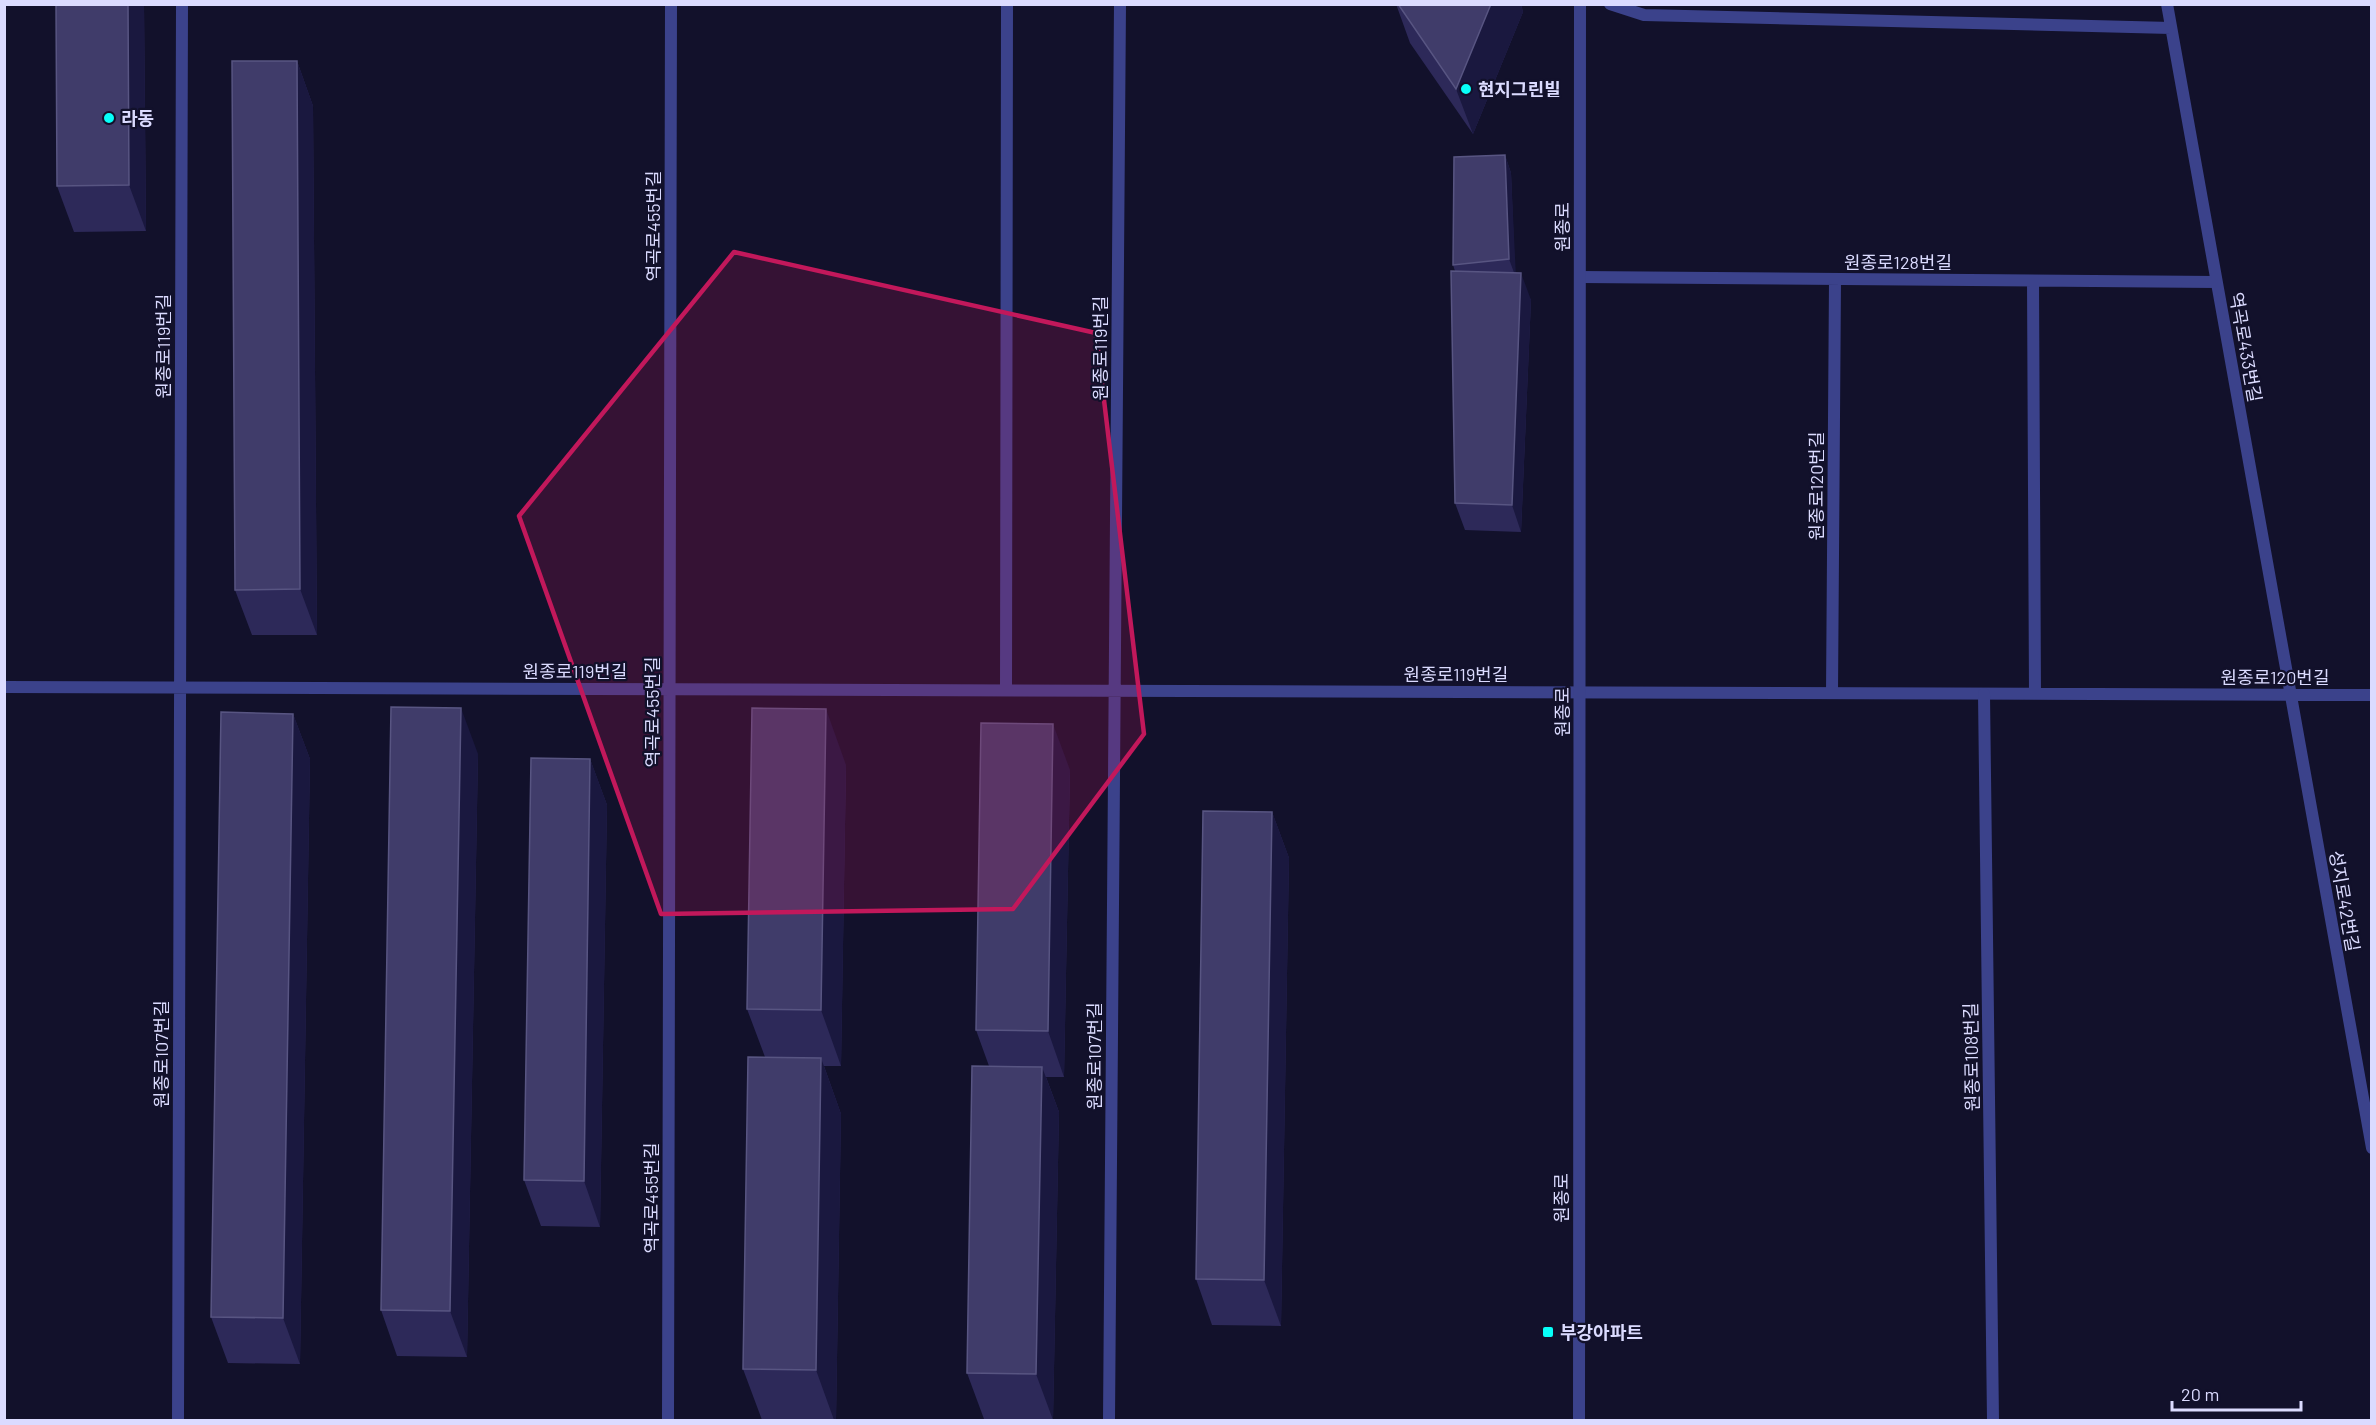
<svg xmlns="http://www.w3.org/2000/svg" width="2376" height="1425" font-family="Barlow,'Noto Sans KR',sans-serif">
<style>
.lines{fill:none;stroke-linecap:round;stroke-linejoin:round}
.service{stroke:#3b428b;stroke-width:12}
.minor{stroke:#3b428b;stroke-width:12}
.wall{fill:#2d2959}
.shaded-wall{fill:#1a183f}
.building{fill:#403c6a;stroke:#585582;stroke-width:1.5}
.marked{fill:#c2185b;fill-opacity:0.2;stroke:#c2185b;stroke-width:4.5;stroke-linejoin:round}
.poi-dot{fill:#07fff9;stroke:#12112b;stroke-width:2}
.labels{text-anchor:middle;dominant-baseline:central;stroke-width:4.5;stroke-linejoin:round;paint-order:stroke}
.poi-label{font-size:18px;font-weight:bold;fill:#dbdbff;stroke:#12112b;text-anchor:start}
.street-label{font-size:18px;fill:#dbdbff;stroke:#12112b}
</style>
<rect width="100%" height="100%" fill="#12112b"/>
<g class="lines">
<path class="service" d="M1610,4L1644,15L2171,28
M2167,4L2372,1148
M1580,277L2216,282
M2033,281L2035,694
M4,687L2372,695
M1006,690L1007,4
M1832,693L1835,280
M178,1420L182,4
M668,1420L671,4
M1109,1420L1120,4"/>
<path class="minor" d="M1984,694L1993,1420
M1579,1420L1580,4"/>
</g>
<path class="wall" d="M144,4L146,231L74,232L57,186Z
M1396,4H1521L1523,12L1473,134L1410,43Z
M297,61L313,106L317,635H252L235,590Z
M1505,155L1511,173L1515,273L1531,300L1521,532L1465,530L1455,503V271L1453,265Z
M293,714L310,759L300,1364L228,1363L211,1317Z
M478,754L467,1357L397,1356L381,1310Z
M590,759L607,805L600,1227L541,1226L524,1180Z
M846,765L841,1066H824L841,1114L836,1420H762L743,1369L765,1057L747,1009Z
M1070,770L1064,1077H1046L1059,1112L1053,1420L984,1419L967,1373L989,1066L976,1030Z
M1272,812L1289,858L1281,1326L1212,1325L1196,1279Z"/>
<path class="shaded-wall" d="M128,4H144L146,231L129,185Z
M1491,4H1521L1523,12L1473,134L1456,89Z
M297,61L313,106L317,635L300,589Z
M1505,155L1511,173L1516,278L1509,259Z
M1521,273L1531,300L1521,532L1512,505Z
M461,708L478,754L467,1357L450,1311Z
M826,709L846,765L841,1066L821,1010Z
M293,714L310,759L300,1364L283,1318Z
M1053,724L1070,770L1064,1077L1048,1031Z
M590,759L607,805L600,1227L584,1181Z
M1272,812L1289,858L1281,1326L1264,1280Z
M821,1058L841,1114L836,1420H834L816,1370Z
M1042,1067L1059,1112L1053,1420L1036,1374Z"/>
<path class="building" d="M56,4H128L129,185L57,186Z
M1398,4H1491L1456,89Z
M232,61H297L300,589L235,590Z
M1505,155L1509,259L1453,265L1454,157Z
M1451,271L1521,273L1512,505L1455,503Z
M391,707L461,708L450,1311L381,1310Z
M752,708L826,709L821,1010L747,1009Z
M221,712L293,714L283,1318L211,1317Z
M981,723L1053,724L1048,1031L976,1030Z
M531,758L590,759L584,1181L524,1180Z
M1203,811L1272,812L1264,1280L1196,1279Z
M748,1057L821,1058L816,1370L743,1369Z
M972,1066L1042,1067L1036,1374L967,1373Z"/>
<path class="marked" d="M734,252L1096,333L1144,734L1013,909L661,914L519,516Z"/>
<g class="poi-dot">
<circle cx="1466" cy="89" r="6"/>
<circle cx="109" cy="118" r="6"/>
<rect x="1542" y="1326" width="12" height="12" rx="3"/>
</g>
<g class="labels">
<g class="poi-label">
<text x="1478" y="89">현지그린빌</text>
<text x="121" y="118">라동</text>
<text x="1560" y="1332">부강아파트</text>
</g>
<g class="street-label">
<text transform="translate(653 226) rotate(-90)">역곡로455번길</text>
<text transform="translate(1562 227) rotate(-90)">원종로</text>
<text x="1898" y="262">원종로128번길</text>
<text transform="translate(163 346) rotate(-90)">원종로119번길</text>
<text transform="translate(2246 347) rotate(80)">역곡로433번길</text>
<text transform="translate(1100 348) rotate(-90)">원종로119번길</text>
<text transform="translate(1816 486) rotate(-90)">원종로120번길</text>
<text x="575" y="671">원종로119번길</text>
<text x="1456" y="674">원종로119번길</text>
<text x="2275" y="677">원종로120번길</text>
<text transform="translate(652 712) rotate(-90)">역곡로455번길</text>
<text transform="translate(1562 712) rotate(-90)">원종로</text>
<text transform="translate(2345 901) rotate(80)">성지로42번길</text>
<text transform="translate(161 1054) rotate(-90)">원종로107번길</text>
<text transform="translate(1094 1056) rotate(-90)">원종로107번길</text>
<text transform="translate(1971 1057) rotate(-91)">원종로108번길</text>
<text transform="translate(651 1198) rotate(-90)">역곡로455번길</text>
<text transform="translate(1561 1198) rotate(-90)">원종로</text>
</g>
</g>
<rect width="2376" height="1425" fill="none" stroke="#dbdbff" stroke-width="12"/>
<path d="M2172 1401v9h129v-9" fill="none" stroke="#dbdbff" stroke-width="3"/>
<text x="2181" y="1401" font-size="18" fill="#dbdbff" stroke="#12112b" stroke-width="4.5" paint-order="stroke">20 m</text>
</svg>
